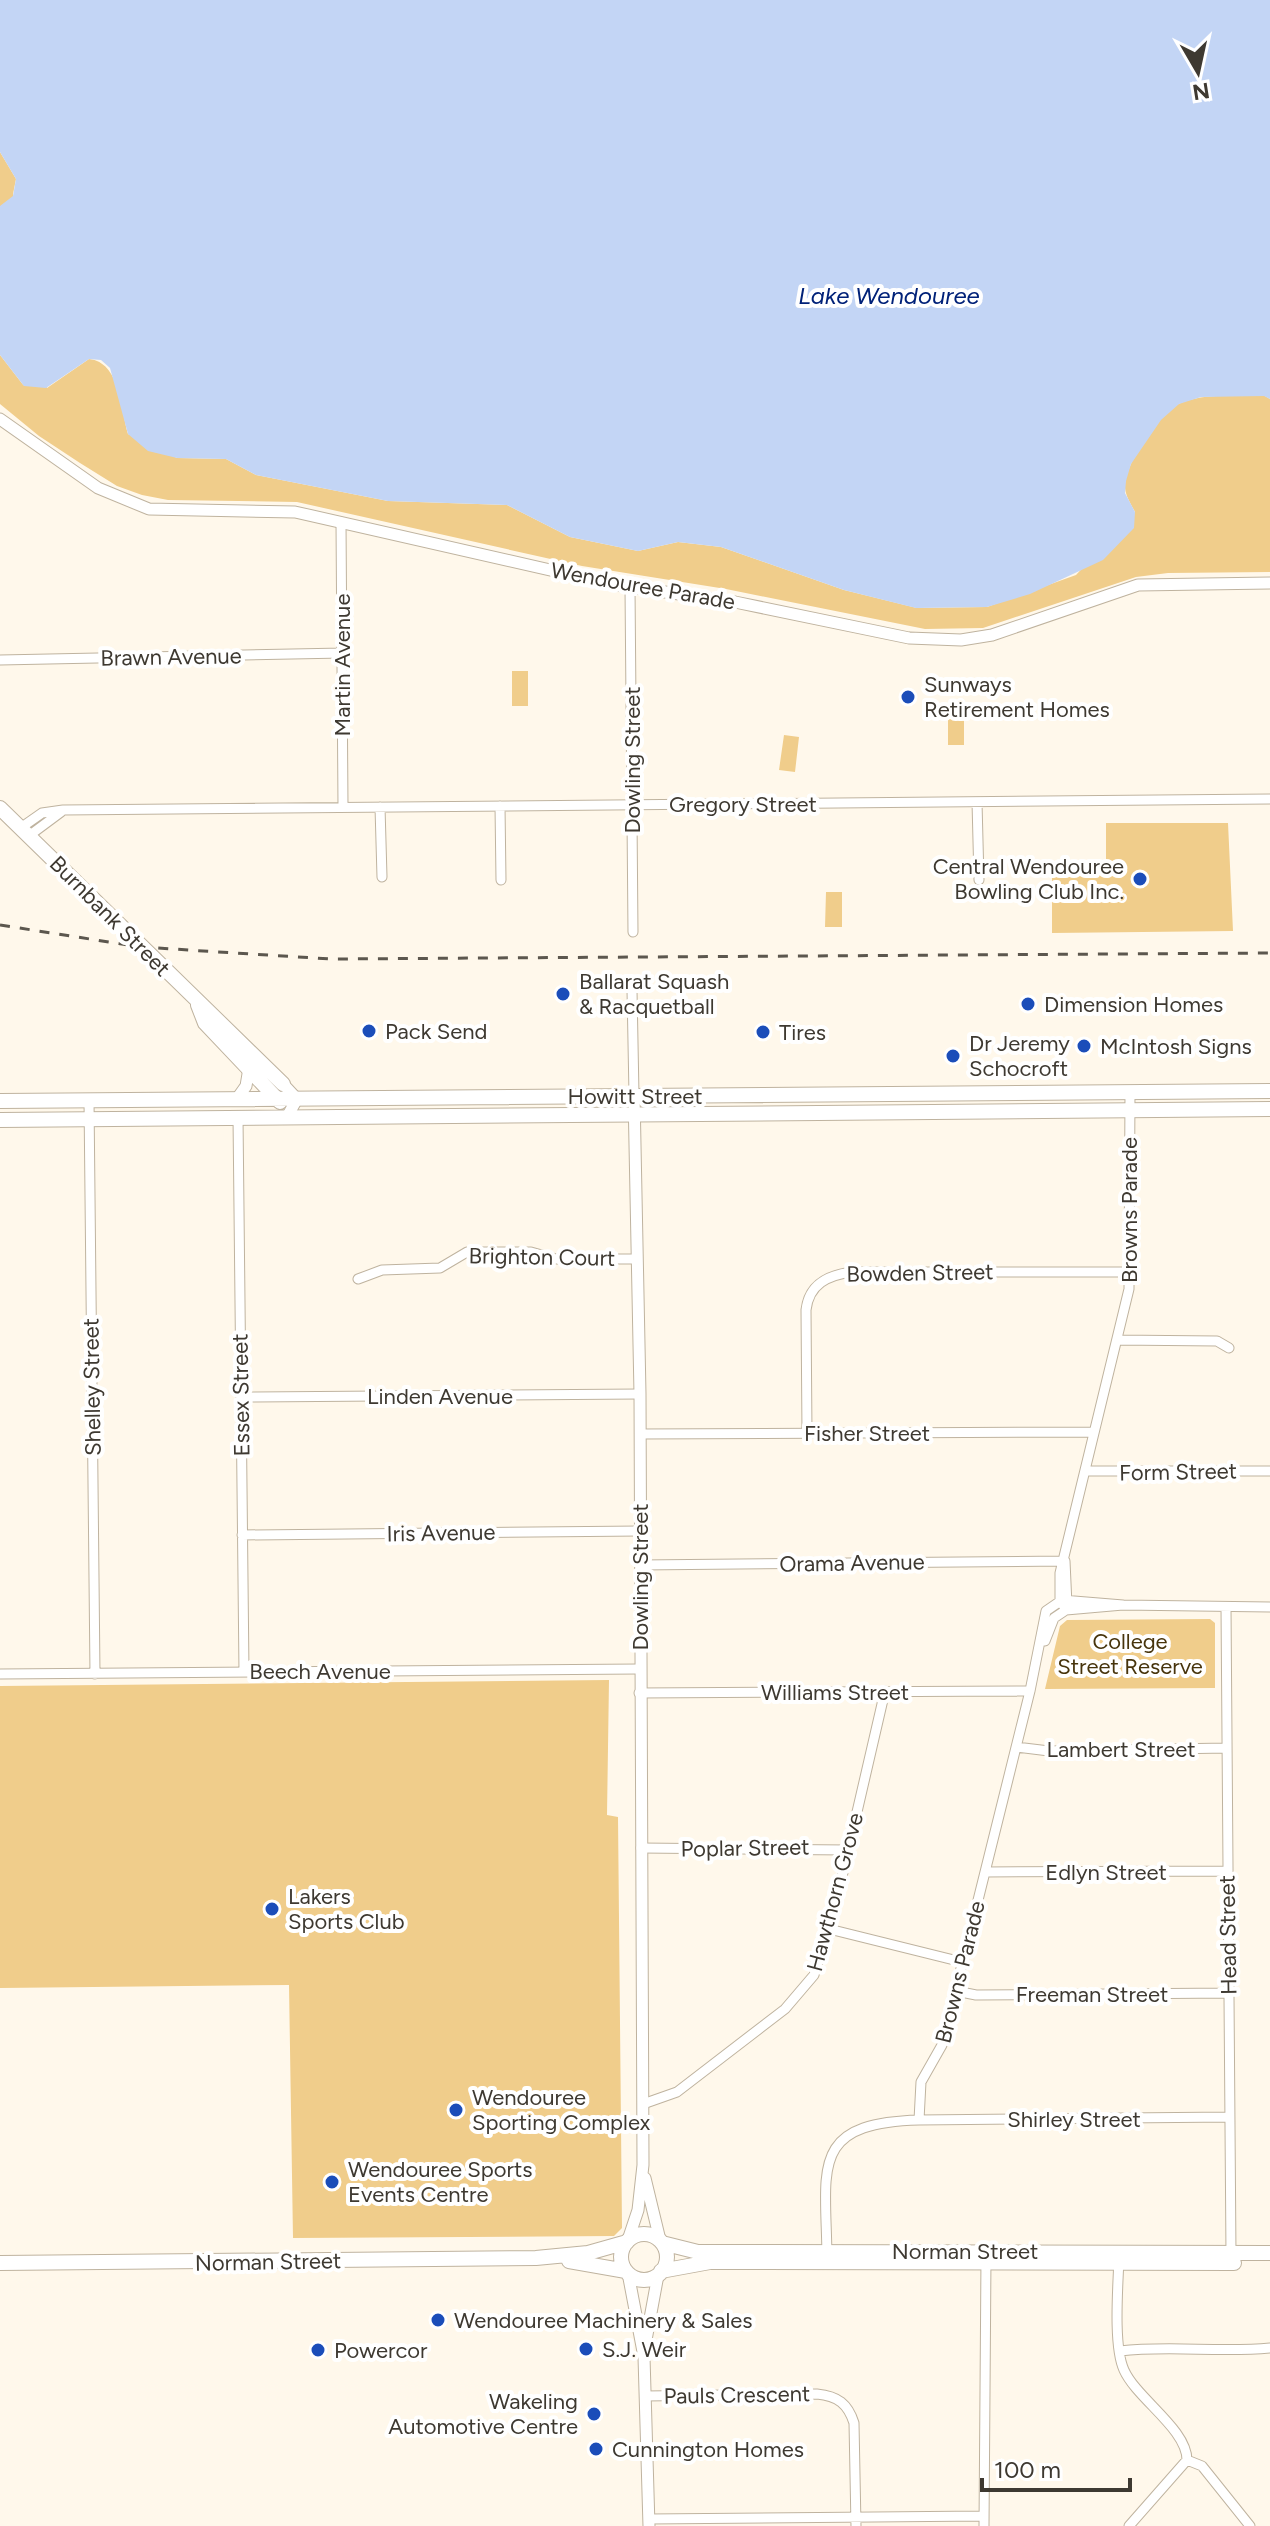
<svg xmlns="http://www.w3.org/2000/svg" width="1270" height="2526" font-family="Figtree,sans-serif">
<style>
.green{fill:#f0cd8b}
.water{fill:#c3d5f5}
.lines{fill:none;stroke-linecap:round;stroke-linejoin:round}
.minor-casing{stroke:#bfb39f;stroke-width:11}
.tertiary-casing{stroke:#bfb39f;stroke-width:13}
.secondary-casing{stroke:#bfb39f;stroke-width:16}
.minor{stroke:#fff;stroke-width:9}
.tertiary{stroke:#fff;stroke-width:11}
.secondary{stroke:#fff;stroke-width:14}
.rail{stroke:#5c574e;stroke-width:3;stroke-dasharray:10 10;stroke-linecap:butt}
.poi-dot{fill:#1b4db9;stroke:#fff;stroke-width:3}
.labels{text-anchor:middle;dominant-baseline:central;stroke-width:8;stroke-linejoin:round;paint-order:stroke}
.street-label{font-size:22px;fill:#3e3931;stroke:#fff}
.poi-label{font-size:22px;fill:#3e3931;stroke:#fff;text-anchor:start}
.park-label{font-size:22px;fill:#47340c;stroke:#fff}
.water-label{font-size:24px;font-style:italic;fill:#002178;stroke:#fff}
</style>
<rect width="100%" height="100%" fill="#fff8eb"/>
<path class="green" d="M0,152L16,179L13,194L47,388L89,359C120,362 121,409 128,434L177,458L226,459L256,475L388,501L507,505L570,537L638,551L678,542L721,547L844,590L917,608L987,607L1076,575L1135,512C1130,502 1124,494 1125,483C1129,457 1159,411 1183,402C1208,393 1238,396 1265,396L1270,399V572L1168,573L1136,577L983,628L925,629L726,589L582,566L297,502L168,500L142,495L117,486L80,463L39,436L0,404V355L24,386L0,340Z
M512,671H528V706H512Z
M964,709V745H948V710Z
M784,735L799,737L795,772L779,770Z
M1106,823H1228L1233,931L1052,933V875H1106Z
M826,892H842V927H825Z
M1210,1619L1215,1623V1688L1045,1689L1060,1626L1067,1620Z
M609,1680L607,1815L618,1817L622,2228L614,2236L293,2238L289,1985L0,1988V1686Z"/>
<path class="water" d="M0,0H1270V399L1264,396L1201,397L1179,404L1161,420L1131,464L1126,481L1125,493L1135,512L1134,528L1103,560L1030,594L987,607L916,608L844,590L721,547L678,542L638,551L570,537L507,505L388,501L256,475L226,459L177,458L148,451L128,434L110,368L101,360L89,359L46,388L24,386L0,355V206L13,196L16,179L0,152Z"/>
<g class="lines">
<g class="minor-casing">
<path id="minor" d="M341,522L343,807
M630,587L633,932
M0,660L343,653
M977,802L979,880
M500,806L501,880
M380,807L382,877
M22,827L42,813L63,810L1270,799
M30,835L61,812
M632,990L634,1095
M89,1100L95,1674
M238,1117L244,1672
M358,1279L382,1270L440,1268L467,1252H531L556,1259H636
M1117,1340L1217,1341L1229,1348
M241,1397L640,1394
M807,1433L806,1310C809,1284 828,1275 852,1272H1130
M640,1434L1094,1432
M1085,1471H1270
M242,1535L640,1531
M1065,1561L1067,1605
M640,1565L1065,1561
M1226,1607L1231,2255
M1066,1610L1060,1600V1573L1129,1289L1130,1092
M1045,1641L1054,1618L1066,1610L1123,1605L1270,1607
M0,1674L639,1669
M639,1693L1030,1691
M1016,1747L1049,1751L1227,1748
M641,1848L848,1850
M985,1872L1228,1871
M829,1929L962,1962
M956,1991L976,1995L1229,1993
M643,2104L677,2092L785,2009L814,1975L835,1907L885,1691
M919,2120L1230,2117
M827,2257C826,2168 809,2123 919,2120L921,2082L942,2045L1030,1691L1046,1611L1062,1600L1123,1605
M1119,2258C1118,2286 1113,2346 1124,2370C1137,2399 1187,2429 1187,2460L1202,2466L1250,2526
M1120,2351C1170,2345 1220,2353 1270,2348
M645,2396L817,2394C838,2396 848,2404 854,2423L856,2526
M649,2519L984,2516
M984,2526L986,2258
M1129,2526L1187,2460"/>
</g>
<g class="tertiary-casing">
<path id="tertiary" d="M0,419L98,488L149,509L295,512L616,585L735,602L909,638L961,640L992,635L1138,585L1270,583
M283,1084L297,1099L287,1117
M236,1100L246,1086L249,1068
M645,2178L660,2240
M628,2240L638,2210L643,2165L640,1394L634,1095
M628,2273L644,2357L649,2526
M646,2340L658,2275"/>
</g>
<g class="secondary-casing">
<path id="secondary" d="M0,808L283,1084
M198,1005L205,1023L280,1102
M0,1101L1270,1091
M0,1120L1270,1109
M621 2257a23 23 0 1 1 46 0a23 23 0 1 1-46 0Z
M662,2243L698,2252L1270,2253
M569,2261L626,2271
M0,2263L536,2258L588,2253L627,2242
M661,2271L710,2262L1234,2263"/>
</g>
<use href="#minor" class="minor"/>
<use href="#tertiary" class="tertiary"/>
<use href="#secondary" class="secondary"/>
<path class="rail" d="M0,925L141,947L330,959L1270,953"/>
</g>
<g class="poi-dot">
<circle cx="908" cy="697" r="8"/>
<circle cx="1140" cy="879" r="8"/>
<circle cx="563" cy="994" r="8"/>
<circle cx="1028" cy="1004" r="8"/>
<circle cx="369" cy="1031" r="8"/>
<circle cx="763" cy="1032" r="8"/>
<circle cx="1084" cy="1046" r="8"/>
<circle cx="953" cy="1056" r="8"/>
<circle cx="272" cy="1909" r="8"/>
<circle cx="456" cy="2110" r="8"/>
<circle cx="332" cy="2182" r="8"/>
<circle cx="438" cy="2320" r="8"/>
<circle cx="586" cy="2349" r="8"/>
<circle cx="318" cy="2350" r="8"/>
<circle cx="594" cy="2414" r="8"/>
<circle cx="596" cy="2449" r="8"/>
</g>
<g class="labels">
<g class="street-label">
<text transform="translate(643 586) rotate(10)">Wendouree Parade</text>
<text transform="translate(171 657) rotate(-1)">Brawn Avenue</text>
<text transform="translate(342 665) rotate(-90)">Martin Avenue</text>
<text transform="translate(632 760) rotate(-90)">Dowling Street</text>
<text x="743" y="804">Gregory Street</text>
<text transform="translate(110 916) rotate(45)">Burnbank Street</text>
<text x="635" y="1096">Howitt Street</text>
<text transform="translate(1129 1210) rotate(-90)">Browns Parade</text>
<text transform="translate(542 1257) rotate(1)">Brighton Court</text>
<text transform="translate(920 1273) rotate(-1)">Bowden Street</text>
<text transform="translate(92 1387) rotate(-91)">Shelley Street</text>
<text transform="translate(241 1395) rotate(-91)">Essex Street</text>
<text x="440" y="1396">Linden Avenue</text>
<text x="867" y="1433">Fisher Street</text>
<text transform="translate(1178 1472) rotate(-1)">Form Street</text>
<text transform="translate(441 1533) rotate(-1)">Iris Avenue</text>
<text transform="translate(852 1563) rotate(-1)">Orama Avenue</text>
<text transform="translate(640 1577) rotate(-90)">Dowling Street</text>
<text x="320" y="1671">Beech Avenue</text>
<text x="835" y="1692">Williams Street</text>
<text x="1121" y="1749">Lambert Street</text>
<text transform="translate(745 1848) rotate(-1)">Poplar Street</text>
<text x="1106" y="1872">Edlyn Street</text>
<text transform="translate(835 1892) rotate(-75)">Hawthorn Grove</text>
<text transform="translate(1228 1935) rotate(-91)">Head Street</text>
<text transform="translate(960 1972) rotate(-76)">Browns Parade</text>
<text x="1092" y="1994">Freeman Street</text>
<text x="1074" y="2119">Shirley Street</text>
<text x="965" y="2251">Norman Street</text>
<text transform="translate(268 2262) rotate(-1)">Norman Street</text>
<text transform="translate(737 2395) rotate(-1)">Pauls Crescent</text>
</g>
<g class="poi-label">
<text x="924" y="684">Sunways<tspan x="924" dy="25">Retirement Homes</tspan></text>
<text x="1124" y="866" text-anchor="end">Central Wendouree<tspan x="1124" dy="25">Bowling Club Inc.</tspan></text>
<text x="579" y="981">Ballarat Squash<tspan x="579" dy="25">&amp; Racquetball</tspan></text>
<text x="1044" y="1004">Dimension Homes</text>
<text x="385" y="1031">Pack Send</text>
<text x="779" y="1032">Tires</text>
<text x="969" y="1043">Dr Jeremy<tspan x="969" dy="25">Schocroft</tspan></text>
<text x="1100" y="1046">McIntosh Signs</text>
<text x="288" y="1896">Lakers<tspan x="288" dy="25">Sports Club</tspan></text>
<text x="472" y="2097">Wendouree<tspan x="472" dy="25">Sporting Complex</tspan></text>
<text x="348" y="2169">Wendouree Sports<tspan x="348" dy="25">Events Centre</tspan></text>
<text x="454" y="2320">Wendouree Machinery &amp; Sales</text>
<text x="602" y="2349">S.J. Weir</text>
<text x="334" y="2350">Powercor</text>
<text x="578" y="2401" text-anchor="end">Wakeling<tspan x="578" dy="25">Automotive Centre</tspan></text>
<text x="612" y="2449">Cunnington Homes</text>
</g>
<g class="park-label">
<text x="1130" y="1641">College<tspan x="1130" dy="25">Street Reserve</tspan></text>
</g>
<g class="water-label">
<text x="889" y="295">Lake Wendouree</text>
</g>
</g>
<g transform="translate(1198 72) rotate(171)" stroke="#ffffff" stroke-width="6" paint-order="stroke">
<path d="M0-6L14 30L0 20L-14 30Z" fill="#3e3931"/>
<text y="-12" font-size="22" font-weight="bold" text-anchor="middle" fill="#3e3931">N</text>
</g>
<path d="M982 2478v12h148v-12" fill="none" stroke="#3e3931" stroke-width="4"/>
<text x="994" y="2478" font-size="24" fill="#3e3931" stroke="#ffffff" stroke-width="6" paint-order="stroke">100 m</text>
</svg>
